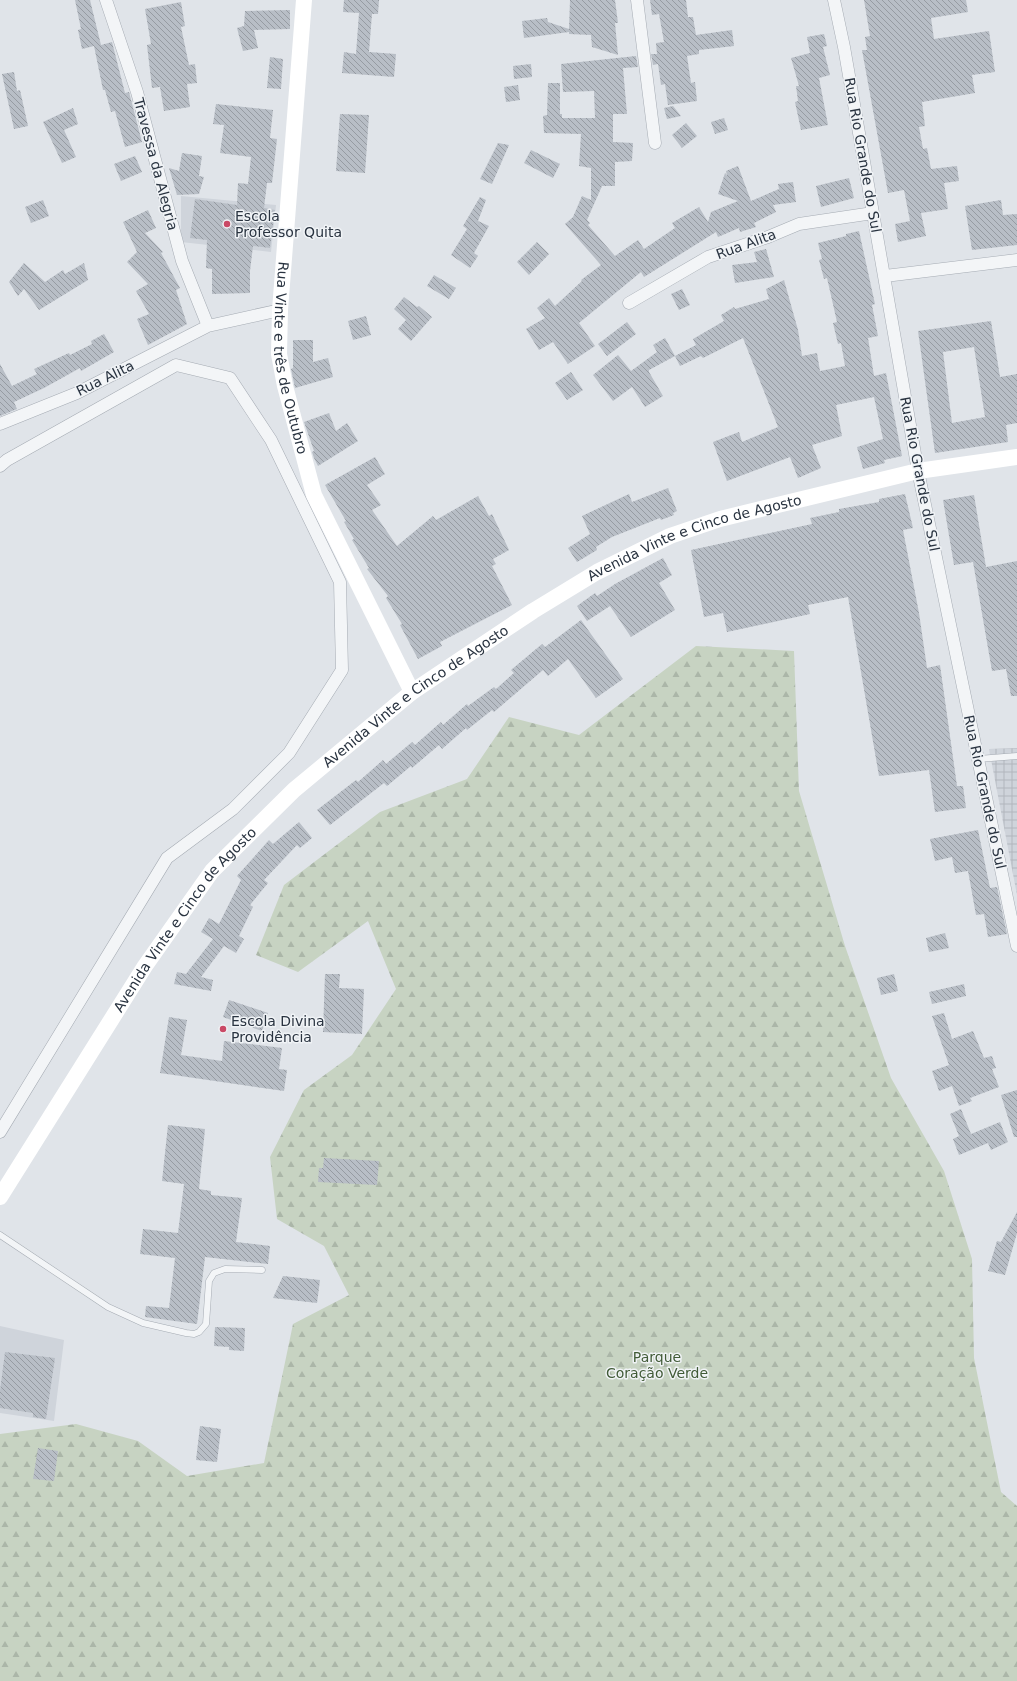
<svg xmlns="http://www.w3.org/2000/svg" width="1017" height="1681" font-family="'DejaVu Sans',sans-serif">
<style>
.built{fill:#cfd4db}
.industrial{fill:url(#industrial-grid)}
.forest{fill:url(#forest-firs)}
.building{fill:url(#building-back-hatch);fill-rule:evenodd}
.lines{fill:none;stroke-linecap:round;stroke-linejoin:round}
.lane-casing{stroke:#a5abb3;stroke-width:7}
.street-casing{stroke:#a5abb3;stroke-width:13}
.lane{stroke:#f3f5f7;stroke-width:6}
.street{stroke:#f3f5f7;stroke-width:12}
.secondary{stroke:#fff;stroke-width:16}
.poi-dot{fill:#ca4966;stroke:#f0f3f6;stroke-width:1.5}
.labels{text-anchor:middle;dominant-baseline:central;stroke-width:3;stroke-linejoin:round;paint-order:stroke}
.street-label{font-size:14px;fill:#293340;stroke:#f0f3f6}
.poi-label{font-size:14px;fill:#293340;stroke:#f0f3f6;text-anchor:start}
.park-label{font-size:14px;fill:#415b37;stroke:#f0f3f6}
</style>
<defs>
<pattern id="industrial-grid" width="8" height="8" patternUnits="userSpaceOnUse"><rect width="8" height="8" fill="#cfd4db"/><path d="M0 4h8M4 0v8" fill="none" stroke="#b2b6bd"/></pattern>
<pattern id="forest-firs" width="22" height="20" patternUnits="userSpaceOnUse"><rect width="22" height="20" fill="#c7d3c2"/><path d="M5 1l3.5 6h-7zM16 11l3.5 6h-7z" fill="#abb6a8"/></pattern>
<pattern id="building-back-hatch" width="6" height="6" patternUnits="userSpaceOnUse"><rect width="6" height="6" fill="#b8bec6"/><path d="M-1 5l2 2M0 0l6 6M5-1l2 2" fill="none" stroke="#969ba2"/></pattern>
</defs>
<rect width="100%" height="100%" fill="#e0e4e9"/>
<path class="built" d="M181,196L276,205L271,252L181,242Z
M0,1326L64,1340L54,1421L0,1413Z"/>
<path class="industrial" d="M1017,748V895L989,749Z"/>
<path class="forest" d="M696,646L794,651L799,791L845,946L891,1078L944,1171L972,1259L974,1358L1001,1492L1017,1506V1681H0V1434L76,1424L138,1441L187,1476L264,1463L293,1324L349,1295L324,1246L277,1219L270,1157L304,1090L352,1055L396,989L368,921L298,972L256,955L284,885L380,812L467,779L509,717L579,735Z"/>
<path class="building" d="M75,0H90L101,45L112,42L125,93L129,92L142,142L125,147L115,111L111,112L105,90H103L94,46L82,49L78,30L81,29Z
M344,0H379L378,14H372L369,52L396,54L394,77L342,73L344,52L356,54L359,13L343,12Z
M570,0H615L618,23H615L618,55L592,47L591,35L569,34V32L524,38L522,21L547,18L548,22L569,29Z
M650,0H686L688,17H693L696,35L732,30L734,46L699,50V54L687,56L691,83L695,82L697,101L668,105L665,84L661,85L658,64L653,65L651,54H657L656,43L664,42L659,14L652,15Z
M864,0H966L968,12L931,18L934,39L989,31L995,72L972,75L975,93L922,102L925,126L919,127L923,149L927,148L931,169L957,166L959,181L944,183L948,209L921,213L926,236L898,242L895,224L910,221L904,190L888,193L862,50H867L865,37L870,36Z
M181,2L185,26L181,27L189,65L195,64L197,83L187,84L190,107L164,111L160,87L152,88L147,45L151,44L145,9Z
M290,10V29L254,30L258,48L243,51L237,28L244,26L245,11Z
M824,34L827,46L823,47L830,75L819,78L828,125L801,130L795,102L798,101L796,86H799L791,58L810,53L807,37Z
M636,56L638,67L623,68L627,114H613V142L633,143L632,161L615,162V186H602L587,220L590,223L588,225L615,256L638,240L644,249L675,228L672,223L699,207L708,222L711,212L738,201L718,194L725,173L727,176L726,171L738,166L751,201L779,189L778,184L793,182L796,202L773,205L776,212L754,223L756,227L740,232L739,228L718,237L716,232L644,277L641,272L579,323L595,346L568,364L553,342L539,350L526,329L545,318L537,308L549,298L555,306L582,281L581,280L601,265L565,224L573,217L582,196L591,200V168L579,166L581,134L544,133L543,116L547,115L548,83H560V114H562V118H595L594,91L563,92L561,64Z
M270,57L283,59L281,89L267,88Z
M531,64L532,77L514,79L513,66Z
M14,72L17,91L20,90L28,126L14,129L2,74Z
M518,85L520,100L506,102L504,87Z
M216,104L273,110L270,138L277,139L272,183H267L264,208L275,210L270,248L253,246L250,271V293L212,294V269L206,268L207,240L190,238L195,199L237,205L238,183L248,184L251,157L220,153L224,125L213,124Z
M673,106L681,116L667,119L664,108Z
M73,108L78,124L64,130L76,157L62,163L43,122Z
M340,114L369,115L365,173L336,171Z
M724,118L728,130L715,134L711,122Z
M686,123L697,136L682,148L672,135Z
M498,143L509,145L492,184L480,179Z
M531,150L560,164L553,178L524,163Z
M182,153L202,156L199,176L204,177L199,194L177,195L169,168L179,171Z
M135,156L142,172L121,181L114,164Z
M849,178L854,198L821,207L816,186Z
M480,197L486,200L478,221L489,226L474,253L478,256L470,268L451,255L467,229L463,226Z
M43,200L49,216L31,223L25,207Z
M1001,200L1003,215L1017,214V245L972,250L965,206Z
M148,210L156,228L145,233L163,252L161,253L180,288L176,290L187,324L148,345L137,319L149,314L136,291L148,284L127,262L137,252L123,222Z
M859,231L875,304L872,305L878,336L868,338L874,376L886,373L902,456L884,460L885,463L863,469L857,447L883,439L874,397L836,405L842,436L812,445L821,468L798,478L790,457L727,481L713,442L739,432L742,442L778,427L743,338L703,358L701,356L680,366L675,356L696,345L693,339L724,321L721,315L734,307L735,309L769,299L766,289L784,280L798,330L802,356L817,353L820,371L845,366L841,343L838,344L833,323L837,322L827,278L824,279L819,260L822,259L818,243L846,236V234Z
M537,242L549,254L529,275L517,262Z
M766,249L774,277L735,283L732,265L757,262L754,252Z
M24,263L45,282L63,270L65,274L84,263L88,280L39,310L24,289L18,296L9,282Z
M434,275L456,288L449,299L427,286Z
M682,289L690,305L679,310L671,294Z
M404,297L417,307L419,306L432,317L411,341L398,329L406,320L394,309Z
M366,316L371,335L353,340L348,321Z
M991,321L1000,377L1017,374V423L1006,425L1008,442L935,453L918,331ZM974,347L985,417L952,423L943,352Z
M627,322L636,334L607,356L598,344Z
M104,334L114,352L81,371L80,368L44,388L14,402L17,409L0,416V364L12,386L37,374L34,369L69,353L70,355L92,344L91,341Z
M665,338L675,356L649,370V372L663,396L645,407L632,387L613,401L593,375L618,355L631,371L657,352L653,345Z
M293,340H313V362L328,358L333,377L295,388L291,369L293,368Z
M571,372L583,390L567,400L555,383Z
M329,413L336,431L347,423L358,441L318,466L314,458L312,452L314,451L304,422Z
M375,457L385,474L367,485L381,505L372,510L397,546L433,516L436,520L478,496L489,516L492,514L509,550L493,559L496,564L492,566L512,605L440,642L442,646L418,659L400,625L402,624L386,598L388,596L367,569L369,568L352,540L354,539L344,522L346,521L325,485Z
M668,488L677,511L673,513L674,515L661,520L660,518L612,537L596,547L597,550L577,562L568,548L590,534L582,516L629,494L632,502Z
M905,494L913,528L903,530L919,613L927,668L940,665L957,786H963L966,808L935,812L929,770L879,776L848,597L808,605L810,614L727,632L723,613L704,617L691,550L812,524L810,518L839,512V509L879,502V499Z
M974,495L986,567L1017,561V696H1011L1006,669L992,671L973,562L954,565L943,500Z
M663,558L672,575L659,583L675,610L631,637L610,606L587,621L577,606L595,593L597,596L615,584Z
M581,620L623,679L596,698L568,659L548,676L543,670L494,712L492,710L467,730L466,728L442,749L439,745L412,768L411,766L387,786L384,783L330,825L317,810L356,780L358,782L383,760L386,764L412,742L415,745L441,722L443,725L467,704L468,706L494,687L496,689L514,673L511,670L542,644L545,647Z
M299,822L312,838L300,848L297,845L264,880L268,883L250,905L253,907L239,936L244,939L236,953L224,946L201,977L213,980L211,991L174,984L177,972L186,974L213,939L201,932L209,918L219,924L241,880L237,876L269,840L273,844Z
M978,830L990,888L997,887L1007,934L988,937L984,914L976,915L968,871L955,873L952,857L935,861L930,839Z
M945,933L949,948L929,952L926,938Z
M325,974H340L339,988L364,989L362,1034L323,1032Z
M894,974L898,991L881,995L877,978Z
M964,984L966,996L932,1004L929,992Z
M229,1000L268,1013L262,1031L223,1017Z
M944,1013L952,1039L973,1031L984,1058L992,1056L996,1068L992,1069L999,1087L970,1098L972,1101L959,1106L952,1086L939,1091L932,1071L949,1065L932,1016Z
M169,1017L187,1020L181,1055L222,1061L224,1041L282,1048L279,1069L287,1070L284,1091L160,1073Z
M1017,1090V1137H1014L1001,1095Z
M961,1109L971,1134L1000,1122L1008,1142L991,1150L988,1143L959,1155L953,1139L959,1136L950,1114Z
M168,1125L205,1129L199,1189L211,1191V1195L242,1198L236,1242L270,1246L268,1264L205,1257L197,1324L145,1317L146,1306L169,1308L175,1258L140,1254L143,1229L178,1233L184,1184L162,1181Z
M324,1158L379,1161L377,1185L318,1182L319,1168H323Z
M1017,1212V1233L1005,1275L988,1271L997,1241L1001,1242Z
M283,1276L320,1280L317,1303L273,1298Z
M215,1327L245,1328L244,1351L229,1350V1347L214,1346Z
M5,1352L55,1358L46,1419L33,1417V1413L0,1408V1391Z
M200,1426L221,1429L217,1462L196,1460Z
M38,1448L58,1451L54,1481L33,1479Z"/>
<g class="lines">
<g class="lane-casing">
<path id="lane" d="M978,759L1017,756
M0,1235L108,1307L143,1323L186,1333L194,1334L199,1332L206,1324L209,1281L214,1273L225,1269L262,1270"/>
</g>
<g class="street-casing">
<path id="street" d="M106,0L137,92L182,261L208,326
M637,0L655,143
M834,0L844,47L918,471L1017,946
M885,276L1017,260
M629,303L708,257L768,237L799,224L873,213
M0,424L77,393L208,326L280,310
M0,466L7,460L176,365L230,378L271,440L340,582L342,670L289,753L233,809L167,858L0,1132"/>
</g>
<use href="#lane" class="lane"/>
<use href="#street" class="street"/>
<g class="secondary">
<path id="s1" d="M304,0L280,310L279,354L285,386L314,495L412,692"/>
<path id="s2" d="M0,1197L145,966L212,871L294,790L412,692L533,611L597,572L670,536L720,519L918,471L1017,457"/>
</g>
</g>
<g class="poi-dot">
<circle cx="227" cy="224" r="4"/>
<circle cx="223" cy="1029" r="4"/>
</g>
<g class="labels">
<g class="street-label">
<text transform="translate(863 155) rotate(80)">Rua Rio Grande do Sul</text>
<text transform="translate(156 164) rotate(75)">Travessa da Alegria</text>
<text transform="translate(746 244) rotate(-20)">Rua Alita</text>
<text stroke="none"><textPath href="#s1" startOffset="360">Rua Vinte e três de Outubro</textPath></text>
<text transform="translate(105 378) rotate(-26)">Rua Alita</text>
<text transform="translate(920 474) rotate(79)">Rua Rio Grande do Sul</text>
<text stroke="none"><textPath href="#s2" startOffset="982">Avenida Vinte e Cinco de Agosto</textPath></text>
<text stroke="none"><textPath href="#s2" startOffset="658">Avenida Vinte e Cinco de Agosto</textPath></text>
<text transform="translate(985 792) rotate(78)">Rua Rio Grande do Sul</text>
<text stroke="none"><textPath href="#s2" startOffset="334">Avenida Vinte e Cinco de Agosto</textPath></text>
</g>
<g class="poi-label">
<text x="235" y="216">Escola<tspan x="235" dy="16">Professor Quita</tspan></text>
<text x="231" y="1021">Escola Divina<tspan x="231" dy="16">Providência</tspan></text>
</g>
<g class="park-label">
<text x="657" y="1357">Parque<tspan x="657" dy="16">Coração Verde</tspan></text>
</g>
</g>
</svg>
